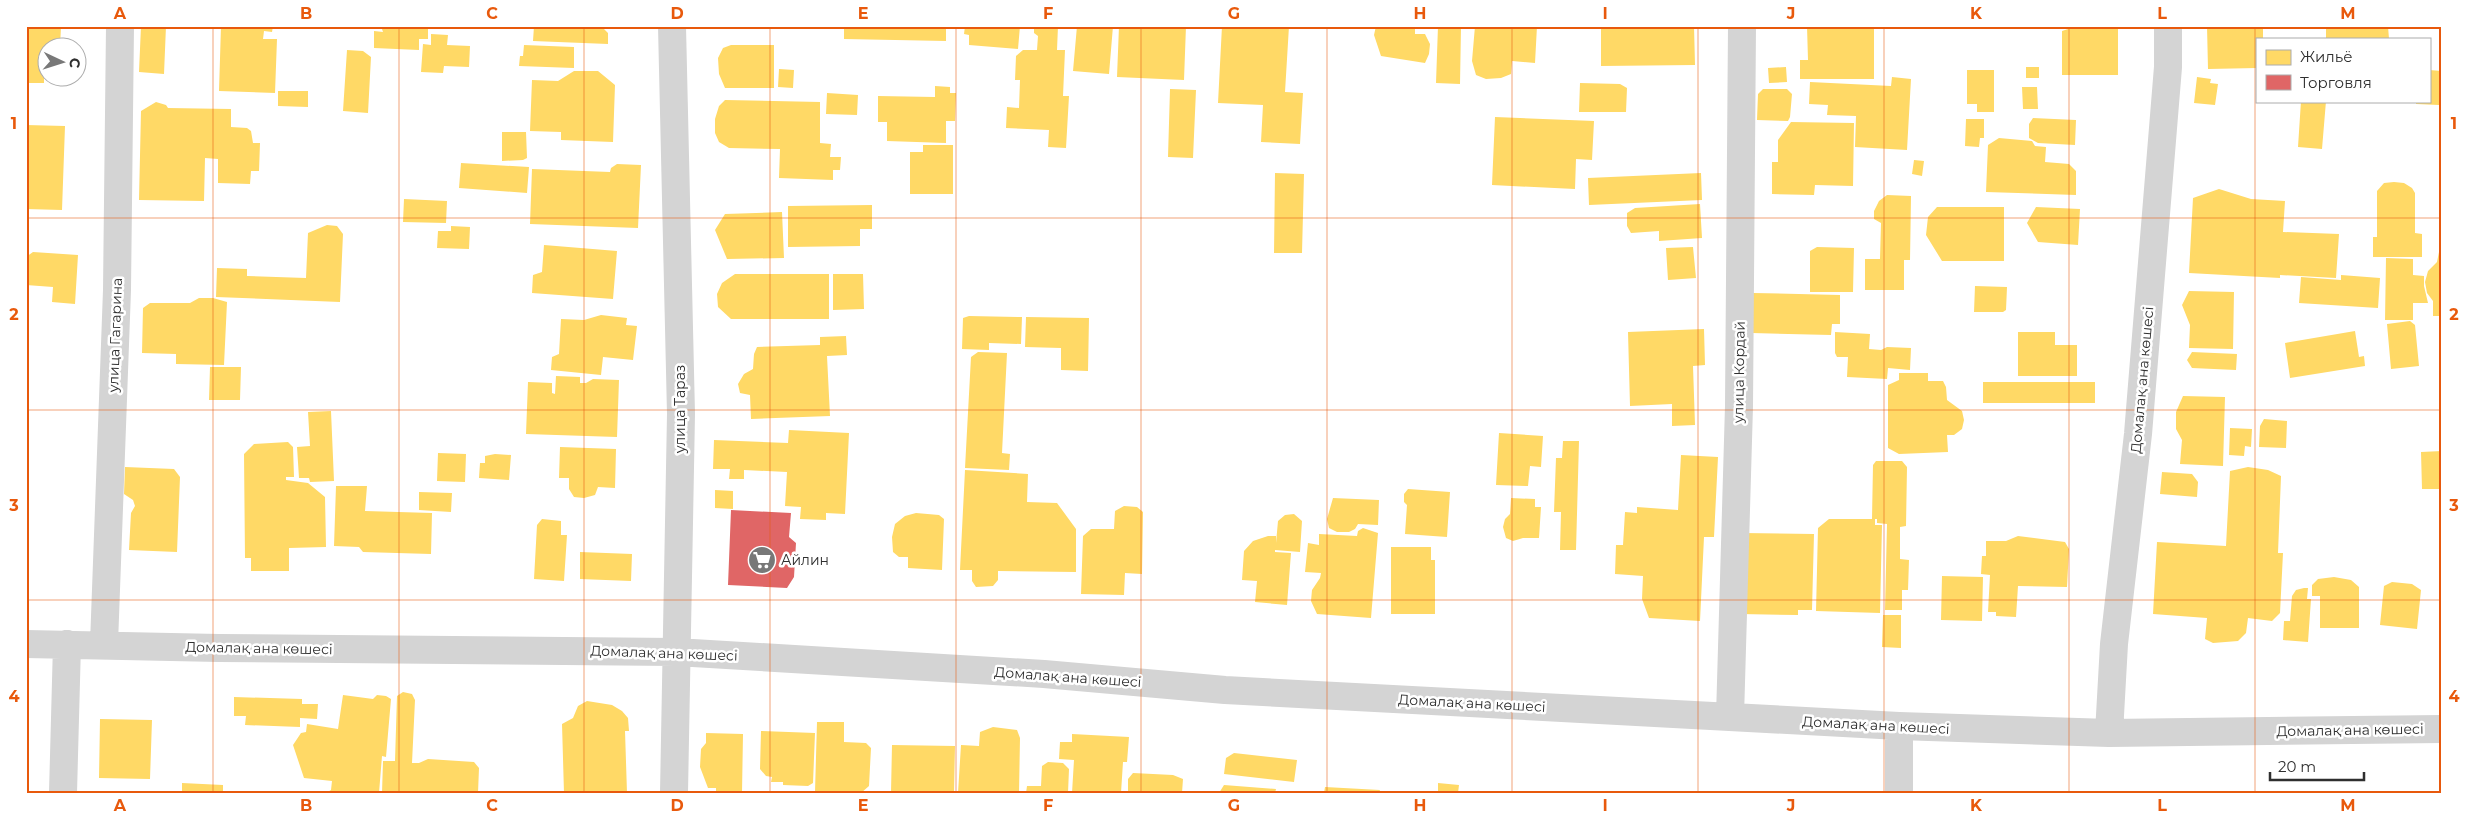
<svg xmlns="http://www.w3.org/2000/svg" width="2468" height="819" font-family="Montserrat,sans-serif">
<style>
.homes{fill:#ffd966}
.shops{fill:#e06666}
.lines{fill:none;stroke-linecap:round;stroke-linejoin:round}
.street{stroke:#d4d4d4;stroke-width:28}
.grid{fill:none;stroke:#e8590c;stroke-width:1;stroke-opacity:0.55}
.labels{text-anchor:middle;dominant-baseline:central;stroke-width:5;stroke-linejoin:round;paint-order:stroke}
.street-label{font-size:14px;fill:#2f2f2f;stroke:#fff}
.poi-label{font-size:14px;fill:#2f2f2f;stroke:#fff;text-anchor:start}
.neatline{fill:none;stroke:#e8590c;stroke-width:2}
.grid-label{font-size:16px;text-anchor:middle;font-weight:bold;fill:#e8590c}
</style>
<rect width="100%" height="100%" fill="#fff"/>
<path class="homes" d="M26,26H61L60,48H48V55H44V83H26Z
M141,26H166L164,74L139,72Z
M221,26H273L272,32L264,31L263,39H277L275,93L219,91Z
M381,26H428V39H419V50L374,48V31L383,32Z
M534,26H601L608,33V44L533,41Z
M844,26H946V41L844,39Z
M965,26H1020L1018,49L969,45V35L964,34Z
M1034,26H1058L1057,50H1065L1063,96H1069L1066,148L1048,147L1049,130L1006,128L1007,107L1019,108L1020,80H1015L1016,56L1023,50H1037L1038,36L1034,33Z
M1077,26H1113L1109,74L1073,71Z
M1119,26H1186L1184,80L1117,77Z
M1222,26H1289L1285,92L1303,93L1300,144L1261,142L1263,105L1218,103Z
M1376,26H1415V34H1425L1430,44L1429,54L1425,63L1381,56L1374,35Z
M1438,26H1461L1460,84L1436,83Z
M1475,26H1537L1535,63L1512,61L1511,74L1501,78L1486,79L1476,75L1472,61Z
M1601,26H1694L1695,65L1601,66Z
M1807,26H1874V79H1800V60H1808Z
M2077,26H2111L2118,29V75H2062V31Z
M2207,26H2263V39H2257V68L2208,69Z
M2326,26H2388L2389,39H2326Z
M431,34L448,35L447,45L470,46L469,67L444,66L443,73L421,72L423,44L431,45Z
M524,45L574,47V68L519,66L520,56H523Z
M731,45H774V88H725L719,74L718,58L723,48Z
M347,50L363,51L371,57L368,113L343,111Z
M1786,67L1787,82L1769,83L1768,68Z
M2026,67H2039V78H2026Z
M779,69L794,70L793,88L778,87Z
M1967,70H1994V112H1977V104H1967Z
M2429,70L2442,71V95H2439V105L2416,104V101H2429Z
M574,71H598L615,85L613,142L561,140V132L530,131L532,80L558,81Z
M1892,77L1911,79L1907,150L1855,147L1856,116L1827,115L1828,105L1809,104L1810,82L1891,86Z
M2197,77L2211,79L2210,83L2218,84L2215,105L2194,103Z
M1580,83L1620,84L1627,88L1626,112H1579Z
M935,86L950,87V93H956L955,121H946V143L887,141V122H878V96L935,97Z
M2022,87H2037L2038,109H2023Z
M1170,89L1196,90L1193,158L1168,157Z
M1763,89H1787L1792,94L1790,117L1788,121L1757,120L1758,94Z
M278,91H308V107L278,106Z
M827,93L858,95L857,115L826,114Z
M725,100L820,102V143L831,144L830,157H841L840,170H833V180L779,178L780,149L729,148L719,142L715,133V119L719,106Z
M2301,101H2326L2322,149L2298,147Z
M156,102L166,105L168,108L231,109V127L247,128L251,131L253,143H260L259,171H251L250,184L218,183V159L205,158L204,201L139,200L141,111Z
M1495,117L1594,121L1592,160L1576,159L1575,189L1492,185Z
M2033,118L2076,120L2075,145L2038,143L2029,138V124Z
M1966,119H1984V138H1980L1979,147L1965,146Z
M1791,122L1854,123L1853,186L1815,185L1814,195L1772,194V162H1778V140Z
M26,125L65,126L62,210L26,209Z
M502,132H526L527,158L523,160L502,161Z
M1999,138L2032,141L2035,146L2046,147L2045,162L2069,164L2076,171V195L1986,192L1988,145Z
M923,145H953V194H910V152H923Z
M1914,160L1924,161L1922,176L1912,174Z
M461,163L529,167L527,193L459,188Z
M617,164L641,165L638,228L530,224L532,169L610,172L611,168Z
M1275,173L1304,174L1302,253H1274Z
M1701,173L1702,200L1589,205L1588,178Z
M2394,182L2404,183L2412,188L2415,193V233L2422,234V257H2373V237H2377V191L2384,183Z
M2219,189L2251,199L2285,201L2283,232L2339,234L2336,278L2280,275V278L2189,273L2193,198Z
M1887,195L1911,196L1910,260H1904V290H1865V259H1880L1881,223L1874,219V211L1879,201Z
M404,199L447,201L446,223L403,222Z
M1700,204L1702,238L1659,241V231L1631,233L1627,226V213L1635,208Z
M872,205V229H860V246L788,247V206Z
M1937,207H2004V261H1942L1926,235L1928,217Z
M2036,207L2080,209L2078,245L2038,242L2027,223Z
M782,212L784,258L727,259L715,230L725,214Z
M327,225L337,226L343,234L340,302L216,297L217,268L247,269V276L306,278L308,233Z
M451,226L470,227L469,249L437,248L438,231H451Z
M544,245L617,251L613,299L532,293L533,275L542,272Z
M1693,247L1696,278L1668,280L1666,248Z
M1817,247L1854,248L1853,292H1810V251Z
M2442,250V316H2433V301L2427,293L2425,282L2428,271L2437,262L2439,252Z
M33,252L78,255L75,304L52,302L53,287L26,285V257Z
M2386,258L2413,259V275L2424,276V286L2428,303H2413V320H2385Z
M735,274H829V319H731L718,307L717,294L722,283Z
M833,274H863L864,309L833,310Z
M2341,275L2380,278L2378,308L2299,303L2301,277L2341,280Z
M1975,286L2007,287L2006,310L2003,312H1974Z
M2189,291L2234,292L2233,349L2189,348L2190,325L2182,305Z
M1753,293L1840,295V324H1832L1831,335L1752,333Z
M199,298H213L227,302L224,365L176,364V354L142,353L143,308L150,303H190Z
M601,315L627,318L626,325L637,326L633,360L603,357L601,375L551,370L552,357L559,354L561,319L584,320Z
M969,316L1022,317L1021,344L989,343V350L962,349L963,318Z
M1026,317L1089,318L1088,371L1061,370V348L1025,347Z
M2410,321L2415,325L2419,366L2391,369L2387,324Z
M1704,329L1705,365L1693,366L1695,425L1672,426V404L1630,406L1628,332Z
M2355,331L2359,357L2364,356L2365,366L2290,378L2285,343Z
M1835,332L1870,334L1869,349L1881,350L1887,347L1911,348L1910,370L1888,368L1887,379L1847,377L1848,357H1837L1835,353Z
M2018,332H2055V345H2077V376H2018Z
M846,336L847,355L827,356L830,416L751,419L750,395L740,393L738,384L744,374L753,369L754,354L757,347L820,345V337Z
M978,352L1007,353L1002,453L1010,454L1009,470L965,468L971,357Z
M2192,352L2237,354L2236,370L2192,368L2187,360Z
M210,367H241L240,400H209Z
M1899,373H1928V381H1943L1946,387L1947,400L1962,411L1964,420L1962,429L1954,435H1947L1948,452L1899,454L1888,448V385L1899,380Z
M556,376L580,377V383H586L593,379L619,380L617,437L526,434L528,382L552,383V393L555,394Z
M1983,382H2095V403H1983Z
M2183,396L2225,397L2223,466L2180,464L2182,440L2176,429V412Z
M331,411L334,481L310,482L309,478H299L297,447L310,446L308,412Z
M2264,419L2287,421L2286,448L2259,447L2260,426Z
M2230,428L2252,429L2251,447L2245,446L2244,456L2229,455Z
M789,430L849,433L845,514L826,513V520L800,519L801,507L785,506L787,472L744,470V479H729L730,469H713L714,440L788,443Z
M1499,433L1543,436L1541,467L1530,466L1528,486L1496,485Z
M1563,441H1579L1576,550H1560L1561,512H1554L1556,458H1562Z
M288,442L293,447L294,477H286V480L308,483L325,497L326,547L289,548V571H251V558H245L244,454L254,444Z
M560,447L616,449L615,488L598,487L595,495L584,498L574,497L569,489V478H559Z
M2442,451V489H2422L2421,452Z
M438,453L466,454L465,482L437,481Z
M495,454L511,455L509,480L479,478L480,463H485V456Z
M1681,455L1718,457L1714,537H1704L1700,621L1649,618L1642,599L1643,576L1615,574L1616,545H1623L1625,512L1637,513V507L1678,510Z
M26,459H29L28,487L26,486Z
M1876,461H1902L1907,467L1906,526L1900,527V559L1909,560L1908,590H1902V610H1885L1887,524L1877,523V519H1875V525H1882L1880,613L1816,611L1818,528L1829,519H1872L1873,465Z
M125,467L174,469L180,477L177,552L129,550L131,513L135,506L133,500L124,494Z
M2248,467L2268,470L2281,476L2278,553H2283L2280,613L2272,621L2248,618L2246,633L2238,641L2213,643L2205,639L2207,618L2153,614L2157,542L2226,546L2230,471Z
M965,470L1028,474L1027,502L1057,503L1076,529V572L998,571V580L993,586L976,587L972,581V570H960Z
M2162,472L2192,474L2198,482L2197,497L2160,494Z
M336,486H367L365,511L432,513L431,554L363,552L359,547L334,546Z
M1408,489L1450,492L1447,537L1405,534L1407,505L1404,502V494Z
M715,490L733,491V509L715,508Z
M419,492L452,493L451,512L419,510Z
M1333,498L1379,500L1378,525L1358,524L1355,529L1349,532H1337L1329,528L1327,519Z
M1511,498L1535,499V507H1541L1539,538H1523L1513,541L1506,538L1503,527L1505,519L1510,514Z
M1124,506L1137,507L1143,512L1142,574L1125,573L1124,595L1081,594L1083,536L1091,529H1114L1115,511Z
M916,513L939,515L944,519L942,570L908,568V557H899L893,552L892,537L895,524L905,516Z
M1294,514L1302,521L1300,552L1275,550V552L1291,553L1287,605L1255,602L1257,581L1242,580L1244,551L1253,541L1268,536H1276V543L1278,521L1285,515Z
M542,519L561,521V535H567L564,581L534,579L537,525Z
M1363,528L1378,533L1371,618L1317,614L1311,601L1312,590L1320,578L1321,573L1305,572L1308,543L1319,545V534L1357,536L1358,531Z
M1742,533L1814,534L1812,610H1798V615L1740,614Z
M2018,536L2065,542L2069,549L2067,587L2018,586L2016,617L1996,616V612H1988L1990,575L1981,574L1982,556H1986V541H2006Z
M1391,547H1431V560H1435V614H1391Z
M580,552L632,554L631,581L580,579Z
M1942,576L1983,577L1982,621L1941,620Z
M2334,577L2351,580L2359,587V628H2320V596H2312V585L2318,579Z
M2392,582L2412,584L2421,590L2417,629L2380,625L2384,586Z
M2304,588H2308L2307,599H2311L2308,642L2283,640L2284,621H2290L2292,596L2296,590Z
M2440,594H2442V613H2439Z
M1883,615H1901V648L1882,647Z
M403,692L412,694L415,700L412,763H419L428,759L474,762L479,768L478,793H382L383,761H395L397,696Z
M343,695L373,699L377,695L386,696L391,699L386,757L382,756L379,793H326L331,790L332,781L304,778L293,745L301,733L306,732L307,724L338,729Z
M234,697L302,699V704H318L317,719L300,718V727L245,725L246,716H234Z
M587,701L612,705L622,711L628,718L629,731H625L627,793H564L562,724L573,718L578,706Z
M100,719L152,720L150,779L99,778Z
M817,722H844V742L866,743L871,748L869,786L861,793L815,792Z
M993,727L1017,730L1020,738L1019,793H958L961,745L979,746L980,732Z
M761,731L815,733L813,783L808,786L783,785V782H771L772,777L766,776L760,769Z
M706,733L743,734L742,793H716V788H708L700,767L701,749L706,743Z
M1072,734L1129,737L1127,762H1123L1121,793H1072L1074,760L1059,759L1060,742H1072Z
M892,745L955,746L954,793H891Z
M1234,753L1297,760L1294,782L1224,774L1226,758Z
M1048,762L1063,763L1069,769L1068,793H1026L1027,786H1041L1042,766Z
M1133,773L1173,775L1183,779L1182,793H1128V779Z
M182,783L223,785V793H182Z
M1438,783L1459,785L1458,793H1438Z
M1224,785L1276,789L1275,793H1219Z
M1325,787L1380,790L1379,793H1324Z"/>
<path class="shops" d="M731,510L791,513L789,537L796,543L794,577L787,588L728,585Z"/>
<g class="lines">
<path class="street" d="M672,26L681,414L674,793
M26,644L219,648L676,652L1044,674L1225,690L1899,726L2109,733L2442,729
M104,644L117,290L120,26
M1730,717L1739,406L1742,26
M1899,726V793
M2109,733L2114,644L2138,434L2168,67V26
M63,793L67,644"/>
</g>
<path class="grid" d="M213,26V793M399,26V793M584,26V793M770,26V793M956,26V793M1141,26V793M1327,26V793M1512,26V793M1698,26V793M1884,26V793M2069,26V793M2255,26V793M26,218H2442M26,410H2442M26,600H2442"/>
<defs>
<g id="supermarket-disc" transform="scale(1.4375)"><circle r="9.5" fill="#787878" stroke="#fff"/><path d="M-6-5.5h2.5l.6 2H6L4.5 2H-2.5L-4.4-4H-6ZM-1.5 3.2a1.3 1.3 0 1 0 .1 0ZM3 3.2a1.3 1.3 0 1 0 .1 0Z" fill="#fff"/></g>
</defs>
<g fill-rule="evenodd">
<use href="#supermarket-disc" x="762" y="560"/>
</g>
<g class="labels">
<g class="street-label">
<text transform="translate(115 335) rotate(-88)">улица Гагарина</text>
<text transform="translate(1739 372) rotate(-89)">улица Кордай</text>
<text transform="translate(2142 380) rotate(-85)">Домалақ ана көшесі</text>
<text transform="translate(680 409) rotate(-90)">улица Тараз</text>
<text transform="translate(259 648) rotate(1)">Домалақ ана көшесі</text>
<text transform="translate(664 653) rotate(2)">Домалақ ана көшесі</text>
<text transform="translate(1068 677) rotate(4)">Домалақ ана көшесі</text>
<text transform="translate(1472 703) rotate(3)">Домалақ ана көшесі</text>
<text transform="translate(1876 725) rotate(3)">Домалақ ана көшесі</text>
<text transform="translate(2350 730) rotate(-1)">Домалақ ана көшесі</text>
</g>
<g class="poi-label">
<text x="781" y="560">Айлин</text>
</g>
</g>
<rect width="2468" height="819" fill="none" stroke="#ffffff" stroke-width="55"/>
<rect x="2256" y="38" width="175" height="65" fill="#ffffff" stroke="#acacac"/>
<rect x="2266" y="50" width="25" height="15" fill="#ffd966" stroke="#acacac"/>
<text x="2300" y="62" font-size="15" fill="#2f2f2f">Жильё</text>
<rect x="2266" y="75" width="25" height="15" fill="#e06666" stroke="#acacac"/>
<text x="2300" y="88" font-size="15" fill="#2f2f2f">Торговля</text>
<g transform="translate(62 62) rotate(94)"><circle r="24" fill="#ffffff" stroke="#acacac"/>
<path d="M0-4L9 19L0 12L-9 19Z" fill="#787878"/>
<text y="-8" font-size="14" font-weight="bold" text-anchor="middle" fill="#2f2f2f">С</text>
</g>
<path d="M2270 772v8h94v-8" fill="none" stroke="#2f2f2f" stroke-width="2.5"/>
<text x="2278" y="772" font-size="15" fill="#2f2f2f" stroke="#ffffff" stroke-width="4" paint-order="stroke">20 m</text>
<rect x="28" y="28" width="2412" height="764" class="neatline"/>
<g class="grid-label">
<text x="120" y="19">A</text>
<text x="306" y="19">B</text>
<text x="492" y="19">C</text>
<text x="677" y="19">D</text>
<text x="863" y="19">E</text>
<text x="1048" y="19">F</text>
<text x="1234" y="19">G</text>
<text x="1420" y="19">H</text>
<text x="1605" y="19">I</text>
<text x="1791" y="19">J</text>
<text x="1976" y="19">K</text>
<text x="2162" y="19">L</text>
<text x="2348" y="19">M</text>
<text x="14" y="129">1</text>
<text x="2454" y="129">1</text>
<text x="14" y="320">2</text>
<text x="2454" y="320">2</text>
<text x="14" y="511">3</text>
<text x="2454" y="511">3</text>
<text x="14" y="702">4</text>
<text x="2454" y="702">4</text>
<text x="120" y="811">A</text>
<text x="306" y="811">B</text>
<text x="492" y="811">C</text>
<text x="677" y="811">D</text>
<text x="863" y="811">E</text>
<text x="1048" y="811">F</text>
<text x="1234" y="811">G</text>
<text x="1420" y="811">H</text>
<text x="1605" y="811">I</text>
<text x="1791" y="811">J</text>
<text x="1976" y="811">K</text>
<text x="2162" y="811">L</text>
<text x="2348" y="811">M</text>
</g>
</svg>
